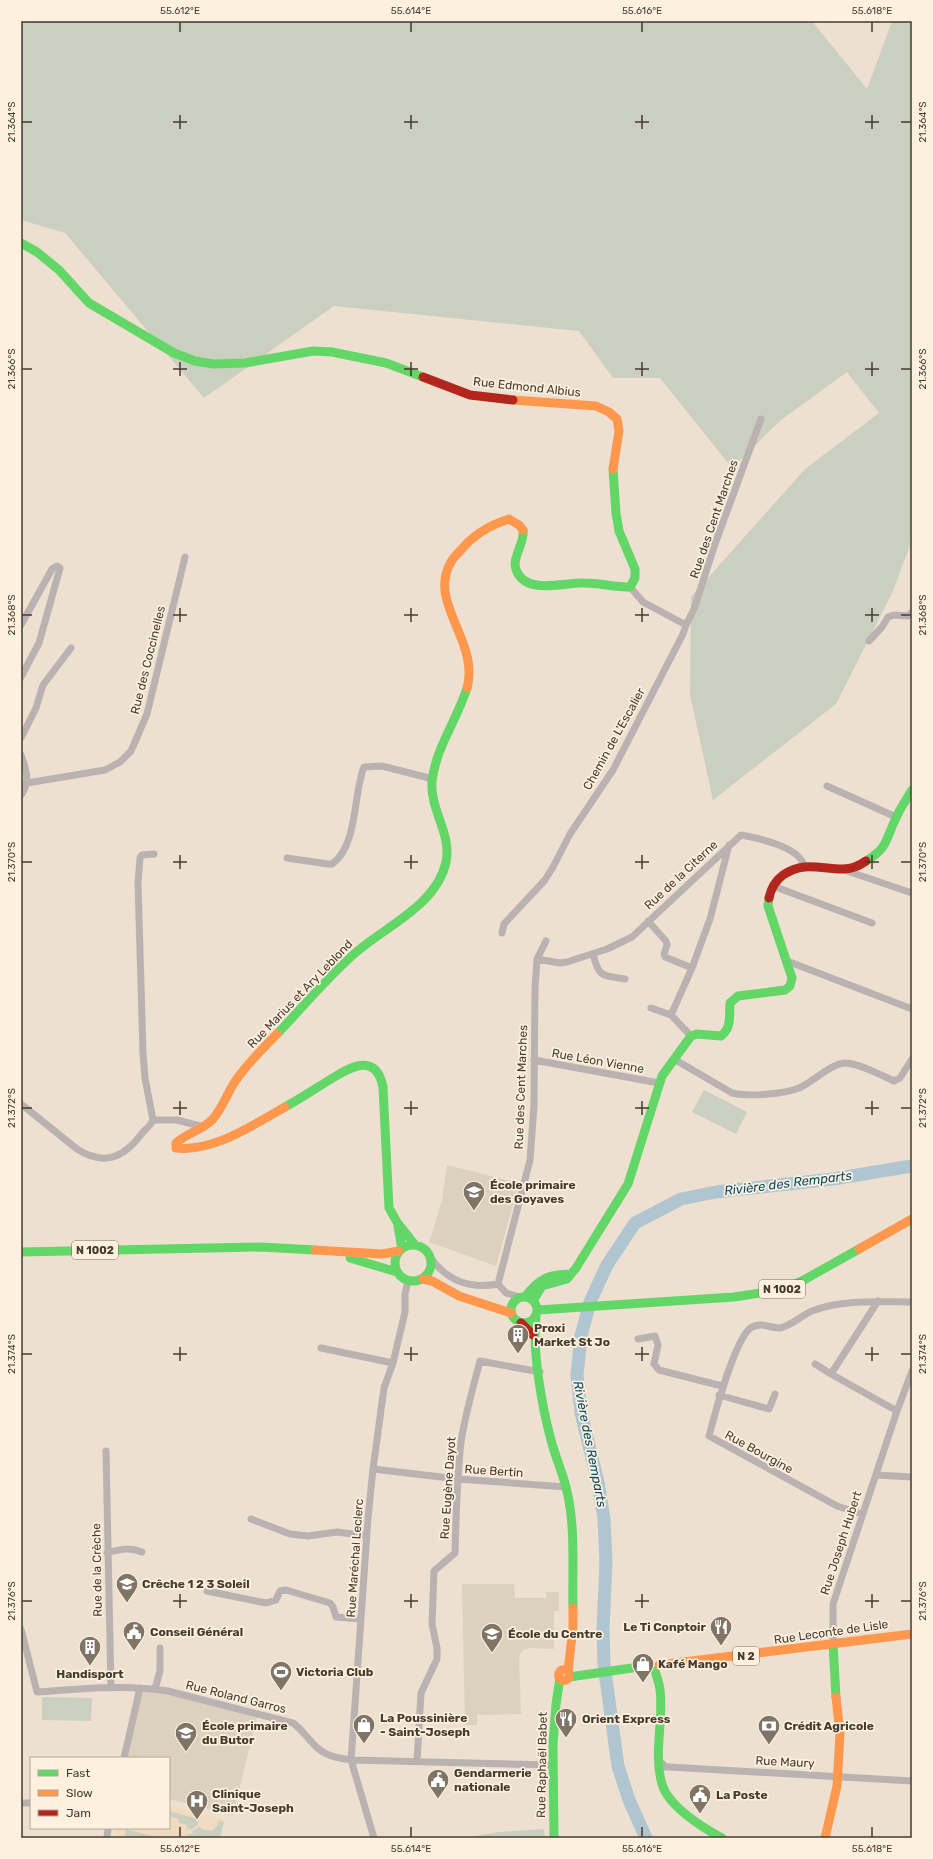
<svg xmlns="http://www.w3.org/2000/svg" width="933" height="1859" font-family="Rubik,sans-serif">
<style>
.built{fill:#f0dac0}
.education{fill:#dcd0be}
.green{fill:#cacfc0}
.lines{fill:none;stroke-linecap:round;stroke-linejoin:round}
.river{stroke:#afc5cf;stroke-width:13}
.street{stroke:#b9b2b1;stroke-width:7}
.fast{stroke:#63d668;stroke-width:9}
.slow{stroke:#ff974d;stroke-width:9}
.jam{stroke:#b3261e;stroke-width:9}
.ticks{fill:none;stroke:#443b2f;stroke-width:1.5}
.labels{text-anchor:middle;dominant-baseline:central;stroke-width:3.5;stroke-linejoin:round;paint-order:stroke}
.shield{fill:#fef0de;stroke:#7c7164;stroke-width:1}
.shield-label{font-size:11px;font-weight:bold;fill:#443b2f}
.street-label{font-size:12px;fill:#443b2f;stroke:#fef0de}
.poi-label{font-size:12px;font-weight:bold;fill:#443b2f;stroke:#fef0de;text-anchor:start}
.water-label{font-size:13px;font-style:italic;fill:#054a68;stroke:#fef0de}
.neatline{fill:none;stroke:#443b2f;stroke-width:1.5}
.ticks-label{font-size:10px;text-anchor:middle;fill:#443b2f}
</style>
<rect width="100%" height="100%" fill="#ede0d0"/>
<path class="built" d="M169,1806L225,1820L220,1838H114L116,1828H169Z"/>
<path class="education" d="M447,1165L519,1183L496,1266L429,1242L442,1201Z
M462,1584H514L515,1598H546V1592H559V1611H554V1649L528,1648L522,1651L519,1656L521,1714L477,1715V1725H465Z
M140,1688L258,1713L233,1815L169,1799V1758H124Z"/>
<path class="green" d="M21,21H812L867,89L892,21H912V540L893,591L836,704L713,800L690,695L691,597L805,469L879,413L847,372L781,420L732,468L660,378H613L579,331L334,306L204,398L65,233L21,220Z
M704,1090L747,1112L736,1134L692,1112Z
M42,1697L92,1698L91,1721L42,1720Z
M169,1811L197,1819L198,1825L190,1830L189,1827L186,1832L187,1825L178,1822L179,1819L169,1816Z
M219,1821L224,1822L220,1838H195L188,1836L187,1834H193L192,1831L200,1827L204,1830L212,1831L217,1826Z
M126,1829L159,1838H124Z
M544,1829L545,1838H464L499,1832Z"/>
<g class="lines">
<path class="river" d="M646,1838L629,1800L618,1766L604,1665L603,1629L606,1562L604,1519L598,1482L581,1413L577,1375L581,1336L590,1302L607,1265L635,1223L681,1199L716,1192L833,1179L912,1166"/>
<path class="street" d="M21,625L52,569L57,566L60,568L39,643L21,677
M686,625L694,609L715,544L761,419
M869,641L882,627L888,617L894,615L908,616L912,612
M21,738L36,708L43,685L71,648
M21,755C26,769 31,782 21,795
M27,783L105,770L120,762L131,751L147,714L185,557
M827,786L896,817
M287,858L328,864H332C358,846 353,794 364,767L382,766L433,779
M844,870L912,893
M773,886L872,923
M648,921L666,941L667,945L664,954L665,957L692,968L710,919L729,845
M502,933L504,924L545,880L553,867L570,834L613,770L683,634L686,625L643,602L630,587
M593,954C599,978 602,975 625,979
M537,959L560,963L567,962L607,949L632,937L741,835C758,838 800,847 804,866
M787,961L912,1009
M651,1008L671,1015L691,1036
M671,1015L692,968
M674,1059L732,1093C748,1097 784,1094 799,1088C813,1082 830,1064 845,1063C858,1063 881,1075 894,1081L900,1078L912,1059
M534,1060L659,1083
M21,1104L77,1149C105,1167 125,1157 143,1132C147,1128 151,1125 153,1120H177L204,1127
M153,1120L145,1078L143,1053L138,883L140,858L142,855L154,854
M431,1258C448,1282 470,1289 498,1284
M498,1284L530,1160L534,1106L535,988L537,959L546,941
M498,1284L506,1293L520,1297
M878,1301L831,1374L897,1411
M638,1339L655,1336L658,1345L654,1364L659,1370L722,1386
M321,1348L393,1363
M815,1364L831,1374
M719,1395L769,1409L775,1394
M106,1451L111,1688
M373,1469L458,1479L566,1487
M876,1475L912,1477
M862,1514L837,1506L709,1436C714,1416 736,1335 752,1327C762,1322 770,1328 779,1328C790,1327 802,1315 812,1311C843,1299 879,1302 912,1302
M251,1519L290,1534L308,1536L337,1532L367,1536
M107,1553C120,1549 130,1547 142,1552
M207,1591L266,1603L276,1600L280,1591L286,1590L330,1603L333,1607L336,1617L361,1619
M21,1629L37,1692C80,1689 125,1684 168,1691L293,1723C306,1732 314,1750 329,1755C336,1758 344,1759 351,1760L553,1765
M833,1644V1604L897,1411L912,1371
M155,1689L160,1671V1648
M124,1758L140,1688
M417,1761L421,1693L437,1659V1648L432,1624L434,1571L455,1553C456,1516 457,1479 461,1442C465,1415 473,1388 480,1361L540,1372
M659,1761L666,1767H669L912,1781
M21,1803H31
M107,1838L108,1828
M374,1838L351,1760L352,1747L368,1518L373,1469L384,1388L393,1363L405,1312V1294L408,1281"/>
<path class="fast" d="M21,243L37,252L59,270L89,303L174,353L195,361L213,364L245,363L313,351L332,352L386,363L423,377
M523,530C525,544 510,559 517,572C528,595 565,582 584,583C599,583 614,587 630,587L635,578V569L619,531L616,513L613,469
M866,861C889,847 885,840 896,818C900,808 907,799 912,790
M277,1034C302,1008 326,979 353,955C382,928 437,906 446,862C452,834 430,810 432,782C435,749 457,720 467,688
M285,1107C298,1100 310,1092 323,1084C344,1071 375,1048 383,1087L389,1208L397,1222L415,1245
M398,1226L402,1249
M395 1263a18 18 0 1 1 36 0a18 18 0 1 1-36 0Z
M21,1252L261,1247L315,1250
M350,1258L397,1272
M511 1310a13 13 0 1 1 26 0a13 13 0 1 1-26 0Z
M525,1297C538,1279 549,1274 571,1274
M533,1301L542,1286L567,1279L576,1268L628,1184L662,1076L691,1036L697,1034L721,1036C732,1028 729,1015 730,1003L738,996L785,990L790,986L792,978L768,906L769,898
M538,1310L734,1297L780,1290L802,1281L859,1249
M536,1317C532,1351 542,1407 551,1440C555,1456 562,1471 566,1487C576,1526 572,1568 573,1608
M833,1644L836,1697
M655,1671C657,1677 659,1683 660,1689C664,1720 653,1753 662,1784C668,1806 703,1828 722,1838
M569,1677L646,1666
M554,1838L553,1744L556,1704L560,1678"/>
<path class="slow" d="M513,400L596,406L609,412L617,419L619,431L613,469
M467,688C480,641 427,603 451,562C453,558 457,554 461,550C473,535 490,525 509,519L519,525L523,530
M277,1034C263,1048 248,1063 236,1080C227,1093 223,1108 212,1120C202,1130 187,1133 176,1143V1148C214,1152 253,1125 285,1107
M859,1249L912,1219
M315,1250L382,1254L399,1251
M423,1279L432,1281L459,1296L511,1313
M659,1665L912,1634
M558.5 1675a5.5 5.5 0 1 1 11 0a5.5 5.5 0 1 1-11 0Z
M568,1671L573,1627V1608
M825,1838L837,1786L840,1734L836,1697"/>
<path class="jam" d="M423,377L470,395L513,400
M769,898C771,888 775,881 783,875C805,861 819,869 843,869C852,869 859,866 866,861
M521,1323L533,1335"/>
</g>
<path class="ticks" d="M180,22V32M411,22V32M642,22V32M872,22V32M180,115V129M411,115V129M642,115V129M872,115V129M22,122H32M173,122H187M404,122H418M635,122H649M865,122H879M901,122H911M180,362V376M411,362V376M642,362V376M872,362V376M22,369H32M173,369H187M404,369H418M635,369H649M865,369H879M901,369H911M180,608V622M411,608V622M642,608V622M872,608V622M22,615H32M173,615H187M404,615H418M635,615H649M865,615H879M901,615H911M180,855V869M411,855V869M642,855V869M872,855V869M22,862H32M173,862H187M404,862H418M635,862H649M865,862H879M901,862H911M180,1101V1115M411,1101V1115M642,1101V1115M872,1101V1115M22,1108H32M173,1108H187M404,1108H418M635,1108H649M865,1108H879M901,1108H911M180,1347V1361M411,1347V1361M642,1347V1361M872,1347V1361M22,1354H32M173,1354H187M404,1354H418M635,1354H649M865,1354H879M901,1354H911M180,1594V1608M411,1594V1608M642,1594V1608M872,1594V1608M22,1601H32M173,1601H187M404,1601H418M635,1601H649M865,1601H879M901,1601H911M180,1827V1837M411,1827V1837M642,1827V1837M872,1827V1837"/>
<defs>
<g id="school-pin" transform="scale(1.15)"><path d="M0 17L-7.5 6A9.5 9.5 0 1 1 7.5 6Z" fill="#7f7567" stroke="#fef0de"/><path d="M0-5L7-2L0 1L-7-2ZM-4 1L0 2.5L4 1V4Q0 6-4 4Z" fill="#fff"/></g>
<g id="building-pin" transform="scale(1.15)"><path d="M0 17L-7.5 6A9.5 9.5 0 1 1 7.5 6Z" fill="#7f7567" stroke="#fef0de"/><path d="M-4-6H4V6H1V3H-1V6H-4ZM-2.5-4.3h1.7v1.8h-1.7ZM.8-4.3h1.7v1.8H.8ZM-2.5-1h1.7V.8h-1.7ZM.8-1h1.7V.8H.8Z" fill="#fff"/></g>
<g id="restaurant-pin" transform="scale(1.15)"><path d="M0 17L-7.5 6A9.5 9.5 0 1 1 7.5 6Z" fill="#7f7567" stroke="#fef0de"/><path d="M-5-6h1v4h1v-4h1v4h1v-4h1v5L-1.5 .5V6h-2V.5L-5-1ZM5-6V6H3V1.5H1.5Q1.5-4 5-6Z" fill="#fff"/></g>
<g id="civic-pin" transform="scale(1.15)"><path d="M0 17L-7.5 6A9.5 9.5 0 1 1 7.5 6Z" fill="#7f7567" stroke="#fef0de"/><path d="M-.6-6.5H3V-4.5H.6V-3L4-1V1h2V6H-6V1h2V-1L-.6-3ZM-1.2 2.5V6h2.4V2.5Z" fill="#fff"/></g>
<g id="shop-pin" transform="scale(1.15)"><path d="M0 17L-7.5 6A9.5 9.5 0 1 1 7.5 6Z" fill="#7f7567" stroke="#fef0de"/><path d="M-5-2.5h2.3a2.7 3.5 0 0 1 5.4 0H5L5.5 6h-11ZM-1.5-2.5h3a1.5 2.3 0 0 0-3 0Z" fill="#fff"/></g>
<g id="stadium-pin" transform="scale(1.15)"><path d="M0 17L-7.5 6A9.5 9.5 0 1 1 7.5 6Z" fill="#7f7567" stroke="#fef0de"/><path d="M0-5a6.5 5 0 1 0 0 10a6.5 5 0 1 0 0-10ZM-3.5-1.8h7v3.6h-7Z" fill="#fff"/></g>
<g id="bank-pin" transform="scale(1.15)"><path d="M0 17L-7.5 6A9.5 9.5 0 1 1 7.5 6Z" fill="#7f7567" stroke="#fef0de"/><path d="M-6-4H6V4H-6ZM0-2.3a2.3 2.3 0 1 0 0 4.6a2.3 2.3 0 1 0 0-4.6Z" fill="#fff"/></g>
<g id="hospital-pin" transform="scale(1.15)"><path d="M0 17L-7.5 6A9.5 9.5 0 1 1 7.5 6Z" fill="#7f7567" stroke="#fef0de"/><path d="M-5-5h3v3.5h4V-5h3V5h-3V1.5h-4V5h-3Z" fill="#fff"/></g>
</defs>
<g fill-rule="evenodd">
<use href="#school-pin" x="474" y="1192"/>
<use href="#building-pin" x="518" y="1335"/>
<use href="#school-pin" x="127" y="1584"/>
<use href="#restaurant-pin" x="721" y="1627"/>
<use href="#civic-pin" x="134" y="1632"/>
<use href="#school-pin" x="492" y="1634"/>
<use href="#building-pin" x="90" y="1647"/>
<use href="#shop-pin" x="643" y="1664"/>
<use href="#stadium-pin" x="281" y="1672"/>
<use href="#restaurant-pin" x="566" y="1719"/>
<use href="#shop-pin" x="364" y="1725"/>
<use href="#bank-pin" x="769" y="1726"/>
<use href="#school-pin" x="186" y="1733"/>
<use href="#civic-pin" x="438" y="1780"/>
<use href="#civic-pin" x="700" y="1795"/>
<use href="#hospital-pin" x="197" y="1801"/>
</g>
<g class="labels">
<g class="shield">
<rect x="72" y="1241" width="46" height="18" rx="3"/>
<rect x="759" y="1280" width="46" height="18" rx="3"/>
<rect x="733" y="1647" width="26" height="18" rx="3"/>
</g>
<g class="shield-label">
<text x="95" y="1250">N 1002</text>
<text x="782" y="1289">N 1002</text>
<text x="746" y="1656">N 2</text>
</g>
<g class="street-label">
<text transform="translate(527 387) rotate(6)">Rue Edmond Albius</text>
<text transform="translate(714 519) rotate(-71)">Rue des Cent Marches</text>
<text transform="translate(148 660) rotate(-76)">Rue des Coccinelles</text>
<text transform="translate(614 739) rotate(-61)">Chemin de L'Escalier</text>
<text transform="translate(681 875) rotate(-43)">Rue de la Citerne</text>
<text transform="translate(300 994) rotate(-46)">Rue Marius et Ary Leblond</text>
<text transform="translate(598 1061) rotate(10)">Rue Léon Vienne</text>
<text transform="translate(521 1087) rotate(-88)">Rue des Cent Marches</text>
<text transform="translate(759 1452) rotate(29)">Rue Bourgine</text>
<text transform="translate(494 1471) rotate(4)">Rue Bertin</text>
<text transform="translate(448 1488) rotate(-86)">Rue Eugène Dayot</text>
<text transform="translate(841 1543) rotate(-72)">Rue Joseph Hubert</text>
<text transform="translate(355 1558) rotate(-86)">Rue Maréchal Leclerc</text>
<text transform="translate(97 1570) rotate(-91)">Rue de la Crèche</text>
<text transform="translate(831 1632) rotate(-8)">Rue Leconte de Lisle</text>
<text transform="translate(236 1697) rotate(14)">Rue Roland Garros</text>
<text transform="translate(785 1762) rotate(3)">Rue Maury</text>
<text transform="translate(542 1765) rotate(-89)">Rue Raphaël Babet</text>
</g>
<g class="poi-label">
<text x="490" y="1185">École primaire<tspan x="490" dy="14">des Goyaves</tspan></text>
<text x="534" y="1328">Proxi<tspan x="534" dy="14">Market St Jo</tspan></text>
<text x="142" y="1584">Crêche 1 2 3 Soleil</text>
<text x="706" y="1627" text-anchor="end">Le Ti Conptoir</text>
<text x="150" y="1632">Conseil Général</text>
<text x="508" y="1634">École du Centre</text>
<text x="658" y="1664">Kafé Mango</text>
<text x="296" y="1672">Victoria Club</text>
<text x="90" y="1674" text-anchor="middle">Handisport</text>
<text x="380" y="1718">La Poussinière<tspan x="380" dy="14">- Saint-Joseph</tspan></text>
<text x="582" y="1719">Orient Express</text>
<text x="202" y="1726">École primaire<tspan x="202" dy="14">du Butor</tspan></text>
<text x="784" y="1726">Crédit Agricole</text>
<text x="454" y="1773">Gendarmerie<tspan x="454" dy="14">nationale</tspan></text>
<text x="212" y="1794">Clinique<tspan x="212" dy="14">Saint-Joseph</tspan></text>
<text x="716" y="1795">La Poste</text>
</g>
<g class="water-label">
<text transform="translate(788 1183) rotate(-7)">Rivière des Remparts</text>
<text transform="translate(590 1444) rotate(79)">Rivière des Remparts</text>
</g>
</g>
<rect width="933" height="1859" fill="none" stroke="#fef0de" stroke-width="44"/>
<rect x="30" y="1757" width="140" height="72" fill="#fef0de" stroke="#b4a898"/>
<rect x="38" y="1770" width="20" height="6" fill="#63d668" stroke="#b4a898"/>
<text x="66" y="1777" font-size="12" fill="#443b2f">Fast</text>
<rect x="38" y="1790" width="20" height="6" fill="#ff974d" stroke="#b4a898"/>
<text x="66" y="1797" font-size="12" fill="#443b2f">Slow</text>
<rect x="38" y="1810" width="20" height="6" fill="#b3261e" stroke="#b4a898"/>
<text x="66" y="1817" font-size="12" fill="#443b2f">Jam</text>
<rect x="22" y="22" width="889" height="1815" class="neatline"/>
<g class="ticks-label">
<text x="180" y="14">55.612°E</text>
<text x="411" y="14">55.614°E</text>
<text x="642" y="14">55.616°E</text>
<text x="872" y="14">55.618°E</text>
<text transform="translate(11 122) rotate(-90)" y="4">21.364°S</text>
<text transform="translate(922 122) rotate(-90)" y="4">21.364°S</text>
<text transform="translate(11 369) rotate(-90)" y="4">21.366°S</text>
<text transform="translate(922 369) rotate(-90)" y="4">21.366°S</text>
<text transform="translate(11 615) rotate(-90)" y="4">21.368°S</text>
<text transform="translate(922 615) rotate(-90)" y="4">21.368°S</text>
<text transform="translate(11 862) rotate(-90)" y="4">21.370°S</text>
<text transform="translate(922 862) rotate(-90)" y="4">21.370°S</text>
<text transform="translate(11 1108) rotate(-90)" y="4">21.372°S</text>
<text transform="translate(922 1108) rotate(-90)" y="4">21.372°S</text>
<text transform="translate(11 1354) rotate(-90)" y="4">21.374°S</text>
<text transform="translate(922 1354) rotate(-90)" y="4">21.374°S</text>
<text transform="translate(11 1601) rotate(-90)" y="4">21.376°S</text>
<text transform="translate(922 1601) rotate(-90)" y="4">21.376°S</text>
<text x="180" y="1852">55.612°E</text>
<text x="411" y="1852">55.614°E</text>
<text x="642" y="1852">55.616°E</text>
<text x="872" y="1852">55.618°E</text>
</g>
</svg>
